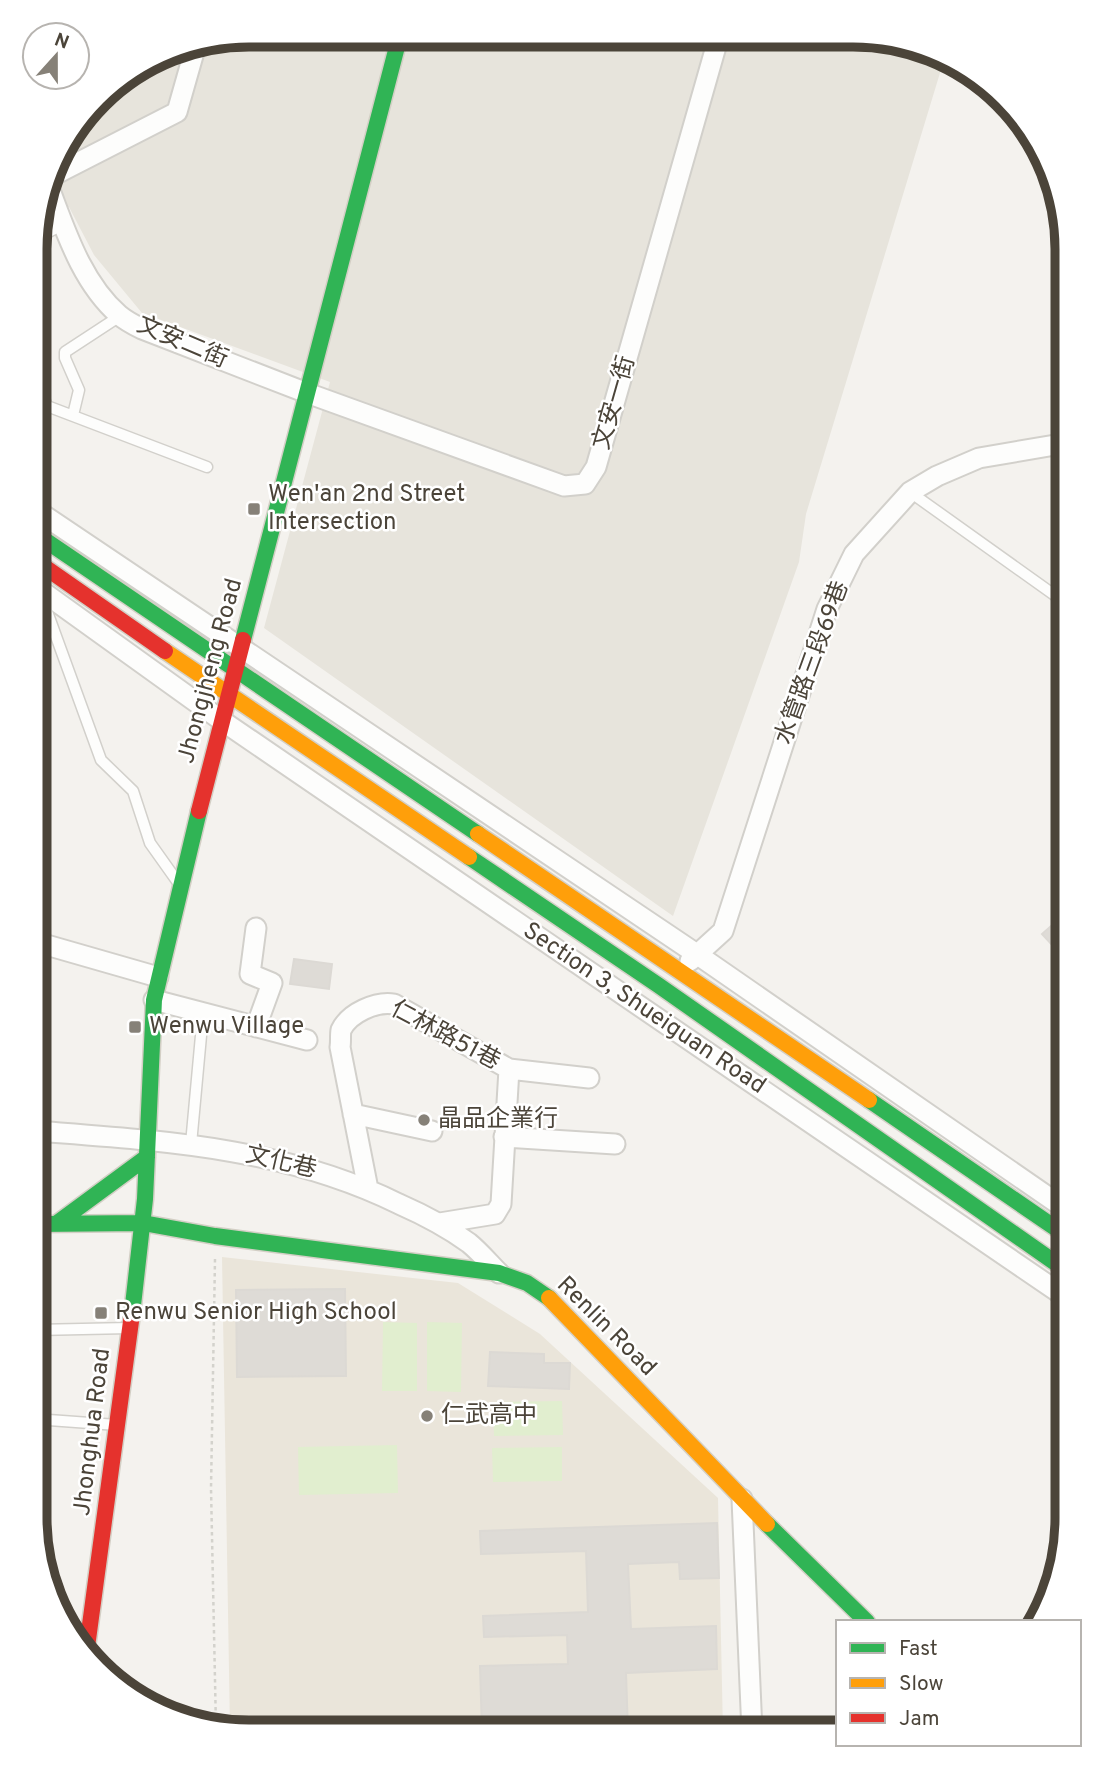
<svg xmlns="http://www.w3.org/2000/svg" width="1102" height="1767" font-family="Overpass,'Noto Sans TC',sans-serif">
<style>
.residential{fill:#e7e4dc}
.education{fill:#eae5da}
.green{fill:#e1eecf}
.building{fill:#dedbd6;stroke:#dcd9d4;stroke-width:2}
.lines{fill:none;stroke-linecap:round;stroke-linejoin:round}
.lane-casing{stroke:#d2d0cb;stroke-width:13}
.street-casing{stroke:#d2d0cb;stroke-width:23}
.fast-casing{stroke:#d3cfc5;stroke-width:19}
.slow-casing{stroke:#d3cfc5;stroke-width:19}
.jam-casing{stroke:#d3cfc5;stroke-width:19}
.path{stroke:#d3d2cc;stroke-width:2.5;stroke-dasharray:3.5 3.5;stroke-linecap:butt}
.lane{stroke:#fdfdfc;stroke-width:10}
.street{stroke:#fdfdfc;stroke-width:19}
.fast{stroke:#30b455;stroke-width:16}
.slow{stroke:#ff9f0a;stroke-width:16}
.jam{stroke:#e5322d;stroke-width:16}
.poi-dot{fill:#868178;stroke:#fff;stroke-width:2.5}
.labels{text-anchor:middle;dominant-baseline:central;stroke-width:5;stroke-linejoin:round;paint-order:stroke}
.street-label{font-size:24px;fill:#4b4439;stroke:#fff}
.poi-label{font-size:24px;fill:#4b4439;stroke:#fff;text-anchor:start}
.rim{fill:none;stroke:#4b4439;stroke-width:9}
</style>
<rect width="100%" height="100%" fill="#f4f2ee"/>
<path class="residential" d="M249,35L882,37L943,63L806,514L799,562L673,916L264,628L330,382L142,313L94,255L69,207L37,219L57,154L108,88L167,51Z"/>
<path class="education" d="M222,1257L458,1283L540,1334L718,1498L723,1732L230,1730Z"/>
<path class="green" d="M383,1322L417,1323V1391H382Z
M427,1322L462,1323L461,1392L427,1391Z
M562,1401L563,1435L494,1436L493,1402Z
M397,1445L398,1493L299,1495L298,1447Z
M562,1447V1481L493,1482L492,1448Z"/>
<path class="building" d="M1067,912V961L1042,934Z
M294,959L332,964L329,989L290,984Z
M345,1289L346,1376L237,1377L236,1290Z
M490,1352L544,1354V1363H570L569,1389L488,1386Z
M717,1523L719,1578L680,1579L679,1562L628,1564L631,1629L716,1626L717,1669L626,1673L628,1731H586L585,1727L547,1728V1731H482L480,1666L568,1664L567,1635L484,1637L483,1616L588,1612L586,1551L481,1554L480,1531Z"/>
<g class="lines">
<g class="lane-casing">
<path id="lane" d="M37,238L64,224
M37,381L47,406L207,467
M73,415L79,390L65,358V352L120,316
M910,492L1067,604
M41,595L101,760L133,791L150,843L177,881
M191,1144L203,1014
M35,1330L129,1328
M35,1419L117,1425"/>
</g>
<g class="street-casing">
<path id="street" d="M50,177L177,112L196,45
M48,185C65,229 81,282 119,315C125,320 134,325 142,329L307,393L564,486L585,484L596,467L719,36
M36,510L698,955L1067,1210
M36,587L221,720L1067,1298
M36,942L158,977
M690,961L723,931L827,609L854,554L910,492L937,476L979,458L1067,443
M154,1000L307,1040
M256,1027L272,983L250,974L256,928
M509,1069L589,1078
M353,1114L432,1131
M36,1131C163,1141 283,1147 399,1204C424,1215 447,1227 469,1243C480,1252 489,1263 499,1273
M504,1137L615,1144
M368,1189L340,1047C341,1042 340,1035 341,1030C349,1013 376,1001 394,1004L509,1069L501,1204L495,1214L440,1223
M742,1499L752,1732"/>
</g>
<g class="fast-casing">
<path id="fast" d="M36,534L478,834
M243,640L400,35
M469,857L658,985L1067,1271
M869,1100L1067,1236
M35,1224L143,1223L215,1236L499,1273L527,1283L549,1298
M56,1224L147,1157
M132,1314L145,1199L154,1000L199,811
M767,1524L867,1622"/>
</g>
<g class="slow-casing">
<path id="slow" d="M165,651L469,857
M478,834L869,1100
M549,1298L767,1524"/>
</g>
<g class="jam-casing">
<path id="jam" d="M36,561L165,651
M199,811L243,640
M87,1647L132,1314"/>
</g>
<path class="path" d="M215,1259L211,1488L216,1728"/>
<use href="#lane" class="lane"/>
<use href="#street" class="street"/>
<use href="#fast" class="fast"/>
<use href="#slow" class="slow"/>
<use href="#jam" class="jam"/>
</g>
<g class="poi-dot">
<rect x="247" y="502" width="14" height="14" rx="3.5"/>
<rect x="128" y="1020" width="14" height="14" rx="3.5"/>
<circle cx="424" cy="1120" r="7"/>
<rect x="94" y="1306" width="14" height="14" rx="3.5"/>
<circle cx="427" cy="1416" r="7"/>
</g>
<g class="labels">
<g class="street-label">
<text transform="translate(182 343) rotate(23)">文安二街</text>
<text transform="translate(615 403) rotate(-74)">文安一街</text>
<text transform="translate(813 663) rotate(-70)">水管路三段69巷</text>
<text transform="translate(211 671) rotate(-75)">Jhongjheng Road</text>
<text transform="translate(644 1009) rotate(34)">Section 3, Shueiguan Road</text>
<text transform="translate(445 1036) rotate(28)">仁林路51巷</text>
<text transform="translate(281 1163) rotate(13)">文化巷</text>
<text transform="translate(606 1327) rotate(45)">Renlin Road</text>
<text transform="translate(93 1432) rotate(-83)">Jhonghua Road</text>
</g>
<g class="poi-label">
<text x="268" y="495">Wen'an 2nd Street<tspan x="268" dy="28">Intersection</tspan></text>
<text x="149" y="1027">Wenwu Village</text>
<text x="438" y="1120">晶品企業行</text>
<text x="115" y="1313">Renwu Senior High School</text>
<text x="441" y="1416">仁武高中</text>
</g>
</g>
<path d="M0 0H1102V1767H0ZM249 47H853A202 202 0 0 1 1055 249V1518A202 202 0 0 1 853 1720H249A202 202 0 0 1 47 1518V249A202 202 0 0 1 249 47Z" fill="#fff" fill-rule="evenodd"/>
<path class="rim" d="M249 47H853A202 202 0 0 1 1055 249V1518A202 202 0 0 1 853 1720H249A202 202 0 0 1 47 1518V249A202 202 0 0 1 249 47Z"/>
<rect x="836" y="1620" width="245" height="126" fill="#ffffff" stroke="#b7b4b0" stroke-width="2"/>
<rect x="850" y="1643" width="35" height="10" fill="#30b455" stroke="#b7b4b0" stroke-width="2"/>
<text x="899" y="1655" font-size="21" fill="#4b4439">Fast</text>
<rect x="850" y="1678" width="35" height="10" fill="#ff9f0a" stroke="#b7b4b0" stroke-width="2"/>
<text x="899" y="1690" font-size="21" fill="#4b4439">Slow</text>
<rect x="850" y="1713" width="35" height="10" fill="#e5322d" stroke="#b7b4b0" stroke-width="2"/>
<text x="899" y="1725" font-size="21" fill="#4b4439">Jam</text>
<g transform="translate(56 56) rotate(21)"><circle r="33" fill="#ffffff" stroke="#b7b4b0" stroke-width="2"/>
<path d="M0-5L12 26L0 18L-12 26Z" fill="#868178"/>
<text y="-10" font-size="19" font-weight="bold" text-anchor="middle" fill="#4b4439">N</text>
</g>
</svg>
